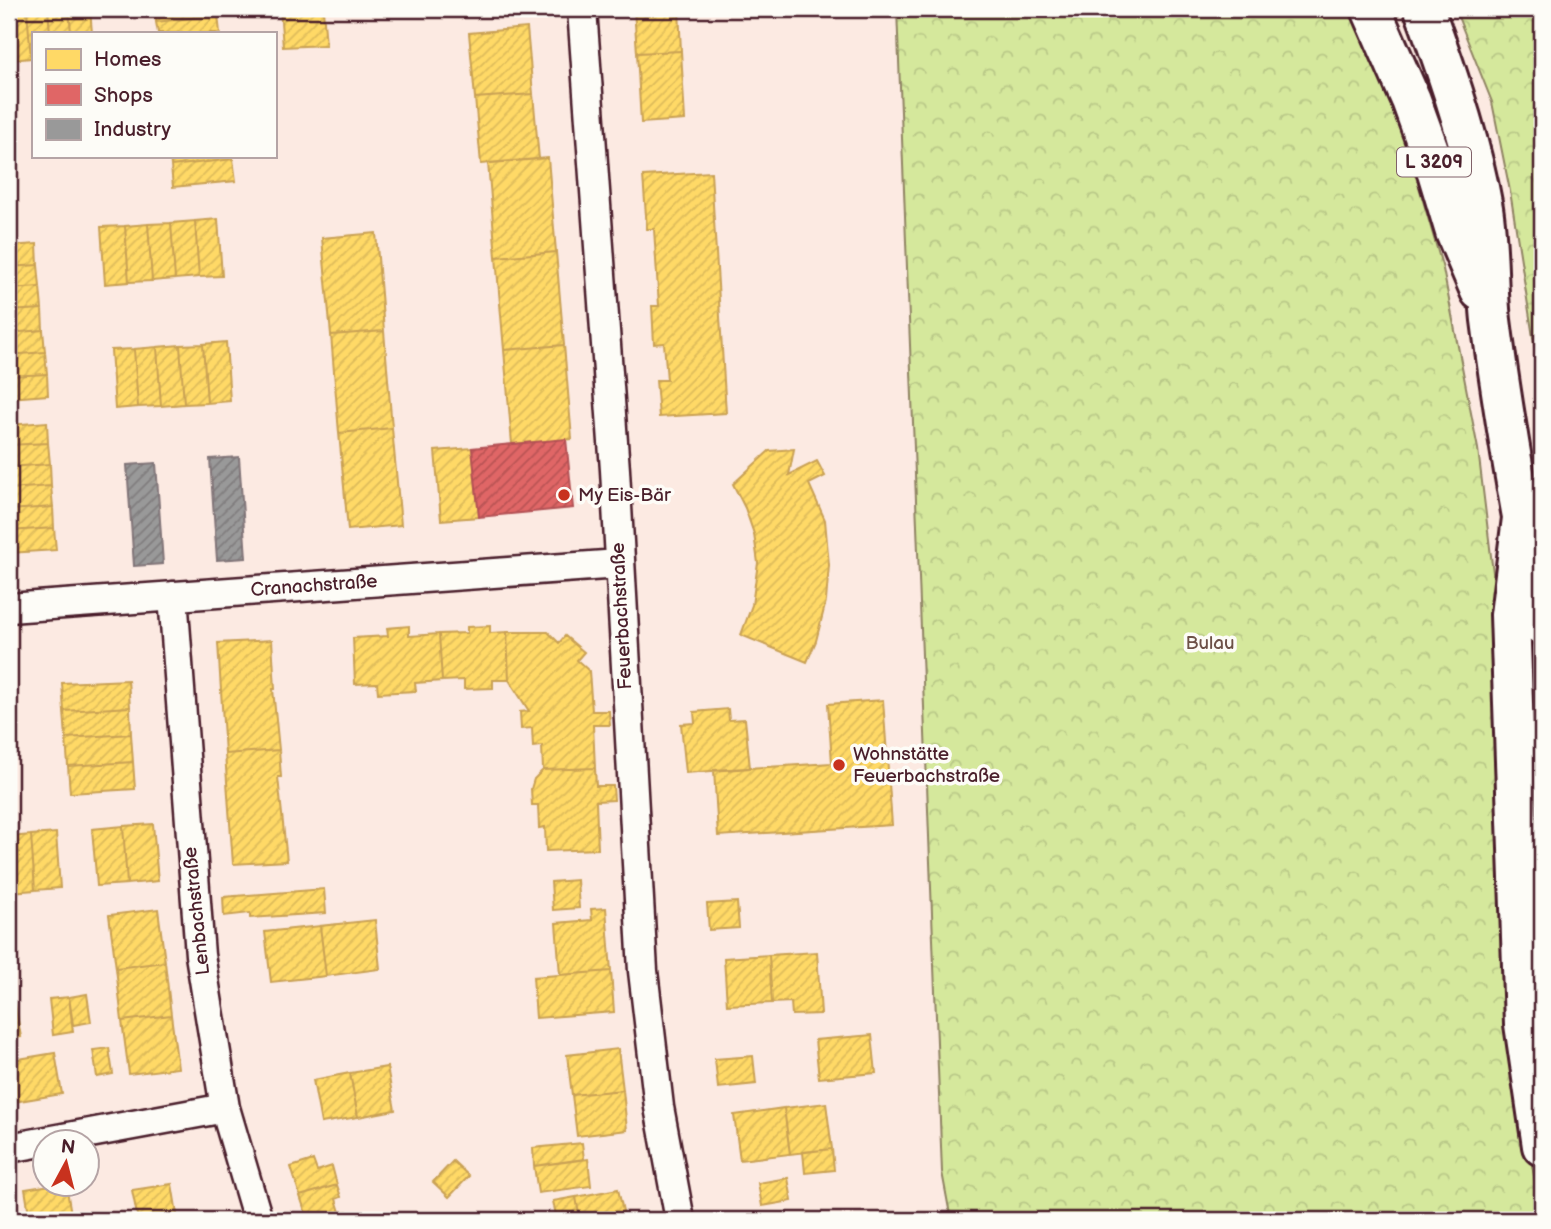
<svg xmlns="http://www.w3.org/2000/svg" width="1551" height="1229" font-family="'Balsamiq Sans',sans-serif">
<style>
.forest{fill:url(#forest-crowns);stroke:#908464;stroke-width:2}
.homes{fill:url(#homes-hatch);stroke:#c9a154;stroke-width:2}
.shops{fill:url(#shops-hatch);stroke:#b35154;stroke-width:2}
.industry{fill:url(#industry-hatch);stroke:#817478;stroke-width:2}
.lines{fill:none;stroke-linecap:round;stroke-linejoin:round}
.street-casing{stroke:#4a1f2b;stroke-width:33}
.highway-casing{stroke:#4a1f2b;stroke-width:44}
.street{stroke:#fdfcf7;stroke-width:28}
.highway{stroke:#fdfcf7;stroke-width:38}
.poi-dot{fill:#c8321e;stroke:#fdfcf7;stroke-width:2.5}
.labels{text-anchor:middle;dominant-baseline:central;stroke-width:7;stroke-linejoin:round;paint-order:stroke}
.shield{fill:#fdfcf7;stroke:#806168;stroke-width:2}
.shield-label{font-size:18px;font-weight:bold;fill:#4a1f2b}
.poi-label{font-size:19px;fill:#4a1f2b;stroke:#fdfcf7;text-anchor:start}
.street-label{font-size:19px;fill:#4a1f2b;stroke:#fdfcf7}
.park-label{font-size:19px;fill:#6d5147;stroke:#fdfcf7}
</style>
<defs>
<pattern id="forest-crowns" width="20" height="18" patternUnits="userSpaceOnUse" patternTransform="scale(1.75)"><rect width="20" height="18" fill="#d5e89c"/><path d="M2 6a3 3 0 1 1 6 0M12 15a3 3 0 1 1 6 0" fill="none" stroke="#b8c787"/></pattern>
<pattern id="homes-hatch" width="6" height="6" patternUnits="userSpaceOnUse" patternTransform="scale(1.75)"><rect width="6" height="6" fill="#ffd966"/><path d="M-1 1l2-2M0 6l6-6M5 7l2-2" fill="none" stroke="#dcba59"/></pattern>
<pattern id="shops-hatch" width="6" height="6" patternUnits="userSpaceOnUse" patternTransform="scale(1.75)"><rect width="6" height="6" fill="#e06666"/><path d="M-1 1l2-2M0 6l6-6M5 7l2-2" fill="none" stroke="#b85354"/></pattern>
<pattern id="industry-hatch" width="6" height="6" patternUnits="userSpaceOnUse" patternTransform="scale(1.75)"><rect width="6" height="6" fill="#999"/><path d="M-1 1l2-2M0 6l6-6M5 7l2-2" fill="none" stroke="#7f7c7d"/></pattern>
</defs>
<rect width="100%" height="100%" fill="#fceae2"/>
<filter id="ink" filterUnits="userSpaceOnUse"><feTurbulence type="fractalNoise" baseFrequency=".0143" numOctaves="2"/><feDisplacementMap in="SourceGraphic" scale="14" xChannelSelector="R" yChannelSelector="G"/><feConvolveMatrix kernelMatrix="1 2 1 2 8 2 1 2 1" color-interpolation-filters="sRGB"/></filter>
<g filter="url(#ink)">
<path class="forest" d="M897,9H1349L1379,67L1406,142L1443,269L1478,449L1499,622L1507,1028L1542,1220H951L942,1172Z
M1455,9H1542V394L1510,191L1492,102Z
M1533,687L1542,742V1086L1524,695Z"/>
<path class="homes" d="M48,9L50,33H33V58H31L27,10Z
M48,9H69L71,33H50Z
M69,9H90L92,33H71Z
M155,9H218V15L156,22Z
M280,9H323L326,45L283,47Z
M634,9H679L681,51L637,53Z
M27,10L31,58L11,60L9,11Z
M218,15L220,33H158L156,22Z
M527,28L533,94L475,98L469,33Z
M681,51L685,120L641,123L637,53Z
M533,94L539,159L481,164L475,98Z
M170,156H233V159L171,166Z
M548,158L556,252L496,257L488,163Z
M233,159L236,181L173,187L171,166Z
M711,172L726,413L659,417L656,380H667L664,343L654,344L652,306H659L654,229H647L643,176Z
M218,219L222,276L199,277L195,221Z
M195,221L199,277L175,279L171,223Z
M171,223L175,279L152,281L148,224Z
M148,224L152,281L129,282L125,226Z
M125,226L129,282L105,284L101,227Z
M376,233L384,331L331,335L322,238Z
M37,244L38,265L9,267V246Z
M556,252L564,345L504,350L496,257Z
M38,265L40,287L9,289V267Z
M40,287L42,309L9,311V289Z
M42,309L43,330L9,333V311Z
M43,330L45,352L9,355V333Z
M384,331L392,428L339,433L331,335Z
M226,342L230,401L207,403L203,344Z
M203,344L207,403L184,404L180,345Z
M180,345L184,404L161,406L157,347Z
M564,345L572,439L512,444L504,350Z
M157,347L161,406L138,407L134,349Z
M134,349L138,407L115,409L111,350Z
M45,352L47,374L9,376V355Z
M47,374L48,395L9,398V376Z
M47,422L48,443L9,445V425Z
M392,428L401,525L348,530L339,433Z
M48,443L50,464L9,467V445Z
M472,448L479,517L441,520L435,451Z
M794,449L789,475L817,461L825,476L809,484L825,520L829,565L826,601L816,641L807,662L741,635L752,605L758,563L754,534L745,508L733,484L769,451Z
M50,464L51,486L9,489V467Z
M51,486L53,507L9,510V489Z
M53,507L54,528L9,531V510Z
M54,528L56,550L9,553V531Z
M409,626V636L439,634L442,681L415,683L416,691L378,693L377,683L355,684L353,638L388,636L387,628Z
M490,626V633L507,632L509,680H493V688L464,689V680L442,681L439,634L467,633V627Z
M507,632H548L559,643L565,636L584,652L577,660L589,671L592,711H609L610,725H593L595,768L543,770L542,746L533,747L532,728L521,729L520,712L529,711L509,680Z
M272,640L275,689H273L279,750L225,754L218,643Z
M128,680L130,707L64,711L62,683Z
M883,700L892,825L718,836L714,770L832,763L828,704Z
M130,707L131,734L66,738L64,711Z
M728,709L729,720L745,719L750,768L686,773L681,724L695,723L694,712Z
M131,734L133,762L68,766L66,738Z
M279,750L281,777H278L287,861L233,864L225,754Z
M133,762L135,789L70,793L68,766Z
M595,768L596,786H613L614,800L596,801L598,849L546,851L545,827L539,828L538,805H532L531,789L534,779L543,770Z
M153,824L158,881L127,884L123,826Z
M123,826L127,884L97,886L92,829Z
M56,833L60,888L35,890L31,835Z
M31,835L35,890L11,892L9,837Z
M577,880L579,908L553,910L551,882Z
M324,889L326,913L250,918V913L224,916L223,897Z
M737,902L739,928L709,930L707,904Z
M606,908L611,971L560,975L556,923L592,920L591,909Z
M158,909L165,962L116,968L109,915Z
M375,920L380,969L326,976L320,926Z
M320,926L326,976L271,982L265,932Z
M817,952L821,1014L792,1015L791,1002L772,1003L769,955Z
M769,955L772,1003L727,1005L724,958Z
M165,962L171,1015L122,1021L116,968Z
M611,971L614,1012L536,1018L533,977Z
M87,994L91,1022L73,1025L69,997Z
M69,997L73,1032L53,1035L49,999Z
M15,1004L21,1037L9,1038V1005Z
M171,1015L178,1068L129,1074L122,1021Z
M872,1035L876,1073L819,1078L815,1040Z
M109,1048L113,1074L97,1077L93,1050Z
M618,1049L623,1090L572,1095L567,1055Z
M55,1053L62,1094L19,1101L12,1060Z
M753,1056L756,1084L718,1088L715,1059Z
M12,1060L19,1101L9,1103V1061Z
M387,1067L395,1110L358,1117L350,1073Z
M350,1073L358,1117L321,1123L313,1080Z
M623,1090L627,1130L577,1136L572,1095Z
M826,1103L832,1149L790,1154L784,1108Z
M784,1108L790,1154L740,1160L734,1115Z
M582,1143L584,1159L534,1166L533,1148Z
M832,1149L834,1170L805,1173L803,1152Z
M588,1159L591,1186L538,1193L534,1166Z
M313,1160L317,1171L332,1166L337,1185L300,1196L291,1167Z
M453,1161L469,1176L449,1197L433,1182Z
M788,1178L792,1201L762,1206L758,1183Z
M57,1184H66L72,1220H30L25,1189Z
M172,1184L178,1220H138L132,1190Z
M337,1185L341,1197L336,1199L340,1212L308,1220L300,1196Z
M618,1189L625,1220H580L576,1197Z
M576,1197L580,1220H557L553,1201Z
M347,1211L350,1220H315L340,1212Z"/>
<path class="shops" d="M566,439L573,508L479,517L472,448Z"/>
<path class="industry" d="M239,457L246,558L217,560L210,459Z
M156,463L163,564L134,566L127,465Z"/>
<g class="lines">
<g class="street-casing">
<path id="street" d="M582,9L615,470L643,971L659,1107L680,1220
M173,596L200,955L225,1108L258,1220
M9,608L619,564
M9,1148L225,1108"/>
</g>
<g class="highway-casing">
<path id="highway" d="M1371,9L1411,100L1437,172L1455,232L1480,291
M1424,9C1448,73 1471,141 1483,208C1489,245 1487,283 1491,320C1504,422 1523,524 1542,625
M1522,518L1510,615L1524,1024L1542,1146"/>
</g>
<use href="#street" class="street"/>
<use href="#highway" class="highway"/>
</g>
</g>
<g class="poi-dot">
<circle cx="564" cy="495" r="7"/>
<circle cx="839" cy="765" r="7"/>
</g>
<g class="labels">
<rect class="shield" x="1397" y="147.5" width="74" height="29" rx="5"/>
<g class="shield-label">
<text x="1434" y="162">L 3209</text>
</g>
<g class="poi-label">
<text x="578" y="495">My Eis-Bär</text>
<text x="853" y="754">Wohnstätte<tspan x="853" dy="22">Feuerbachstraße</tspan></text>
</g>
<g class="street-label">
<text transform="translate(314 586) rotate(-4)">Cranachstraße</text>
<text transform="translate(622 616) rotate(-93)">Feuerbachstraße</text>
<text transform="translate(197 911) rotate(-96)">Lenbachstraße</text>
</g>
<g class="park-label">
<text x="1210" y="643">Bulau</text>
</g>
</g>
<rect width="1551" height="1229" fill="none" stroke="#fdfcf7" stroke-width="35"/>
<rect x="18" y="18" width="1516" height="1194" fill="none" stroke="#4a1f2b" stroke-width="2.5" filter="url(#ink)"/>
<rect x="32" y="32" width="245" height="126" fill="#fdfcf7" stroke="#b5a4a5" stroke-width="2"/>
<rect x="46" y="49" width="35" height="21" fill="#ffd966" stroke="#b5a4a5" stroke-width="2"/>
<text x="94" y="66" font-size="21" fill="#4a1f2b">Homes</text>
<rect x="46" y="84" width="35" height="21" fill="#e06666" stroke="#b5a4a5" stroke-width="2"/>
<text x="94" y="102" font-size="21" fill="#4a1f2b">Shops</text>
<rect x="46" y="119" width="35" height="21" fill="#999999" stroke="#b5a4a5" stroke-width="2"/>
<text x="94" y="136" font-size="21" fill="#4a1f2b">Industry</text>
<g transform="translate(66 1163) rotate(7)"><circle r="33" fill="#fdfcf7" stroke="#b5a4a5" stroke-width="2"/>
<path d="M0-5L12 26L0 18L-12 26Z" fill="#c8321e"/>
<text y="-10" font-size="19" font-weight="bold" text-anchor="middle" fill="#4a1f2b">N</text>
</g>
</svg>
